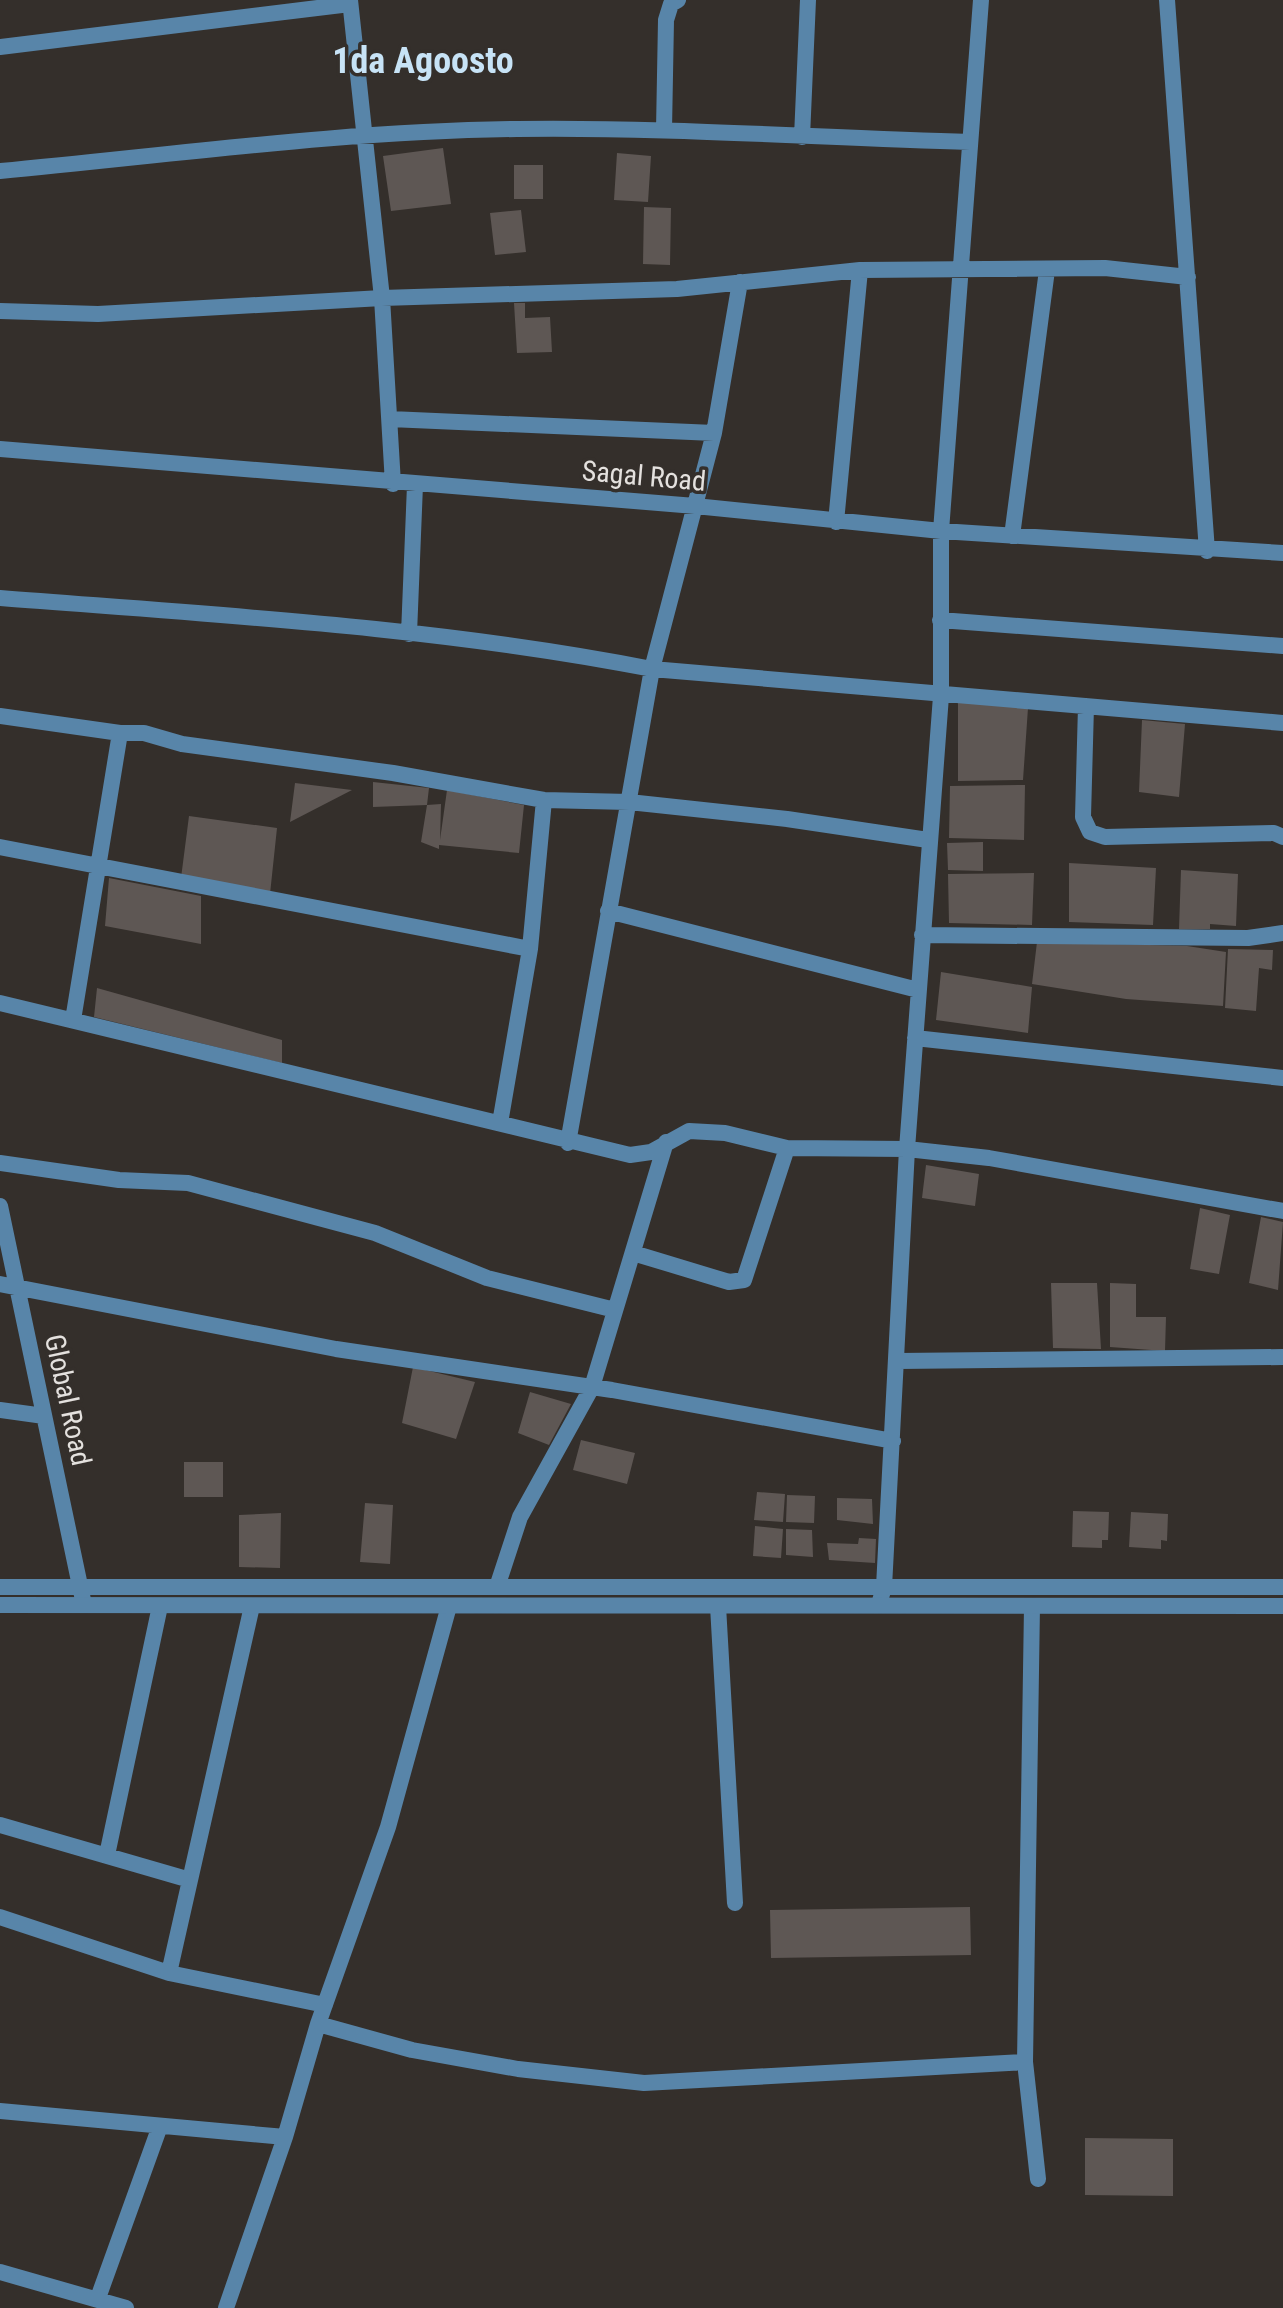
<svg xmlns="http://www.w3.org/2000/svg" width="1283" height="2308" font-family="'Roboto Condensed',sans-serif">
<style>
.building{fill:#5e5754}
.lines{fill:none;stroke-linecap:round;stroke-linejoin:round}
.minor{stroke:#5885a9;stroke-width:16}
.tertiary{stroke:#5885a9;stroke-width:16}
.labels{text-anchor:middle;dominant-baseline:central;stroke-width:7;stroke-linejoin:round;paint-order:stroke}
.street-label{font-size:28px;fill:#e4e1de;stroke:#342f2b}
.district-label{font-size:36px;font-weight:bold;fill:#c7e3f6;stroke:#342f2b}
</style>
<rect width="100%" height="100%" fill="#342f2b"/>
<path class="building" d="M443,148L451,204L391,211L383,156Z
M617,153L651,156L648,202L614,200Z
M514,165H543V199H514Z
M644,207L671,208L670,265L643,264Z
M521,210L526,252L495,255L490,213Z
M514,303H525V318L550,317L552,352L517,353Z
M958,700L1028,708L1023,780L958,781Z
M1142,720L1185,724L1179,797L1139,792Z
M373,782L429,788L427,805L373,807Z
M295,783L352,790L290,822Z
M1025,785L1024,840L949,838L950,786Z
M447,790L524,805L519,853L439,845V849L421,842L427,805L441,804L440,840Z
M189,816L277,828L270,894L181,878Z
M983,842V871L948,870L947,843Z
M1069,863L1156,868L1153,925L1069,922Z
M1181,870L1238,874L1236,926L1210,924V929H1179Z
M1034,873L1032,925L949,923L948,874Z
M109,878L201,896V944L105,926Z
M1037,942L1187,946L1226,952L1223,1006L1126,999L1032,984Z
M1228,949L1273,950L1272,970L1259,968L1256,1011L1225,1008Z
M941,972L1032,987L1028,1033L936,1020Z
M97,988L282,1040V1063L94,1017Z
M926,1165L979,1174L975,1206L922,1198Z
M1200,1208L1230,1215L1219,1274L1190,1269Z
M1261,1217L1283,1222L1278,1290L1249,1283Z
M1051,1283H1097L1101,1349L1053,1348Z
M1110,1283L1136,1284V1317H1166L1165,1351L1110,1347Z
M413,1367L475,1382L456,1439L402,1423Z
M530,1392L571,1404L549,1445L518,1433Z
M581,1440L635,1453L627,1484L573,1470Z
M184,1462H223V1497H184Z
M757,1492L785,1494L783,1522L754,1520Z
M787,1495L815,1496L814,1523L786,1522Z
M837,1498L872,1499L873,1524L837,1520Z
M365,1503L393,1505L390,1564L360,1562Z
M1073,1511L1109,1512L1108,1540H1102V1548L1072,1547Z
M1131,1512L1168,1514L1167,1541L1161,1540V1549L1129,1547Z
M281,1513L280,1568L239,1567V1515Z
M755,1526L783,1529L781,1558L753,1556Z
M786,1529L812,1530L813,1557L786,1555Z
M859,1538L876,1539L875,1563L829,1560L827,1543L858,1544Z
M970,1907L971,1955L771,1958L770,1910Z
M1085,2138L1173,2139V2196L1085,2195Z"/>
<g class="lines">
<path class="minor" d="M350,0L382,298L393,484
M1167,0L1207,551
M0,47L350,4
M664,130L666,20L671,4L678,0
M802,137L808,0
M0,171C172,155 345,131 517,129C668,127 819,138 970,142
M0,311L98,314L382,298L677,289L860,270L1105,268L1188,277
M390,419L714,433
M0,449L695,506L941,531L1283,553
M836,522L860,270
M1012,536L1047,270
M0,598C217,615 438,627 652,669L1283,723
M940,620L1283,646
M409,634L415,485
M1086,706L1083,817L1090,832L1105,837L1274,833L1283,837
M0,716L120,733H144L182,744L393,773L544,800L629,802L787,819L928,840
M0,847L530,949
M608,911L918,990
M922,935L1248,938L1283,933
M0,1003L630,1155L651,1152L689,1131L725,1133L787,1148L907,1149L989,1158L1283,1211
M73,1020L120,733
M915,1038L1283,1078
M500,1123L530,949L544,800
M568,1143L652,669L714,433L740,282
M0,1163L119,1180L188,1183L375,1233L487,1278L615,1310
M0,1206L83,1600
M633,1253L729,1282L744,1280L787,1148
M0,1284L336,1349L612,1390L893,1441
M898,1361L1283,1357
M0,1410L44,1416
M497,1587L520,1517L592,1387L666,1142
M880,1601L884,1587L907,1149L941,696V531L981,0
M718,1606L735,1903
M1032,1606L1025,2062L1038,2179
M0,1825L190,1880
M107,1855L160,1606
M0,1917L169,1973L325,2005
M169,1973L252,1606
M318,2024L412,2050L518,2069L644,2083L1025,2062
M0,2111L285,2137
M0,2272L126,2308
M98,2298L160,2126
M226,2308L285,2137L318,2024L388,1827L449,1606"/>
<path class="tertiary" d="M0,1587H1283
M0,1605L1283,1606"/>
</g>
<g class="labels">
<g class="street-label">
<text transform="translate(644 476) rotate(5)">Sagal Road</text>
<text transform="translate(68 1400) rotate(78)">Global Road</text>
</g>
<g class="district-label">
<text x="423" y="61">1da Agoosto</text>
</g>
</g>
</svg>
